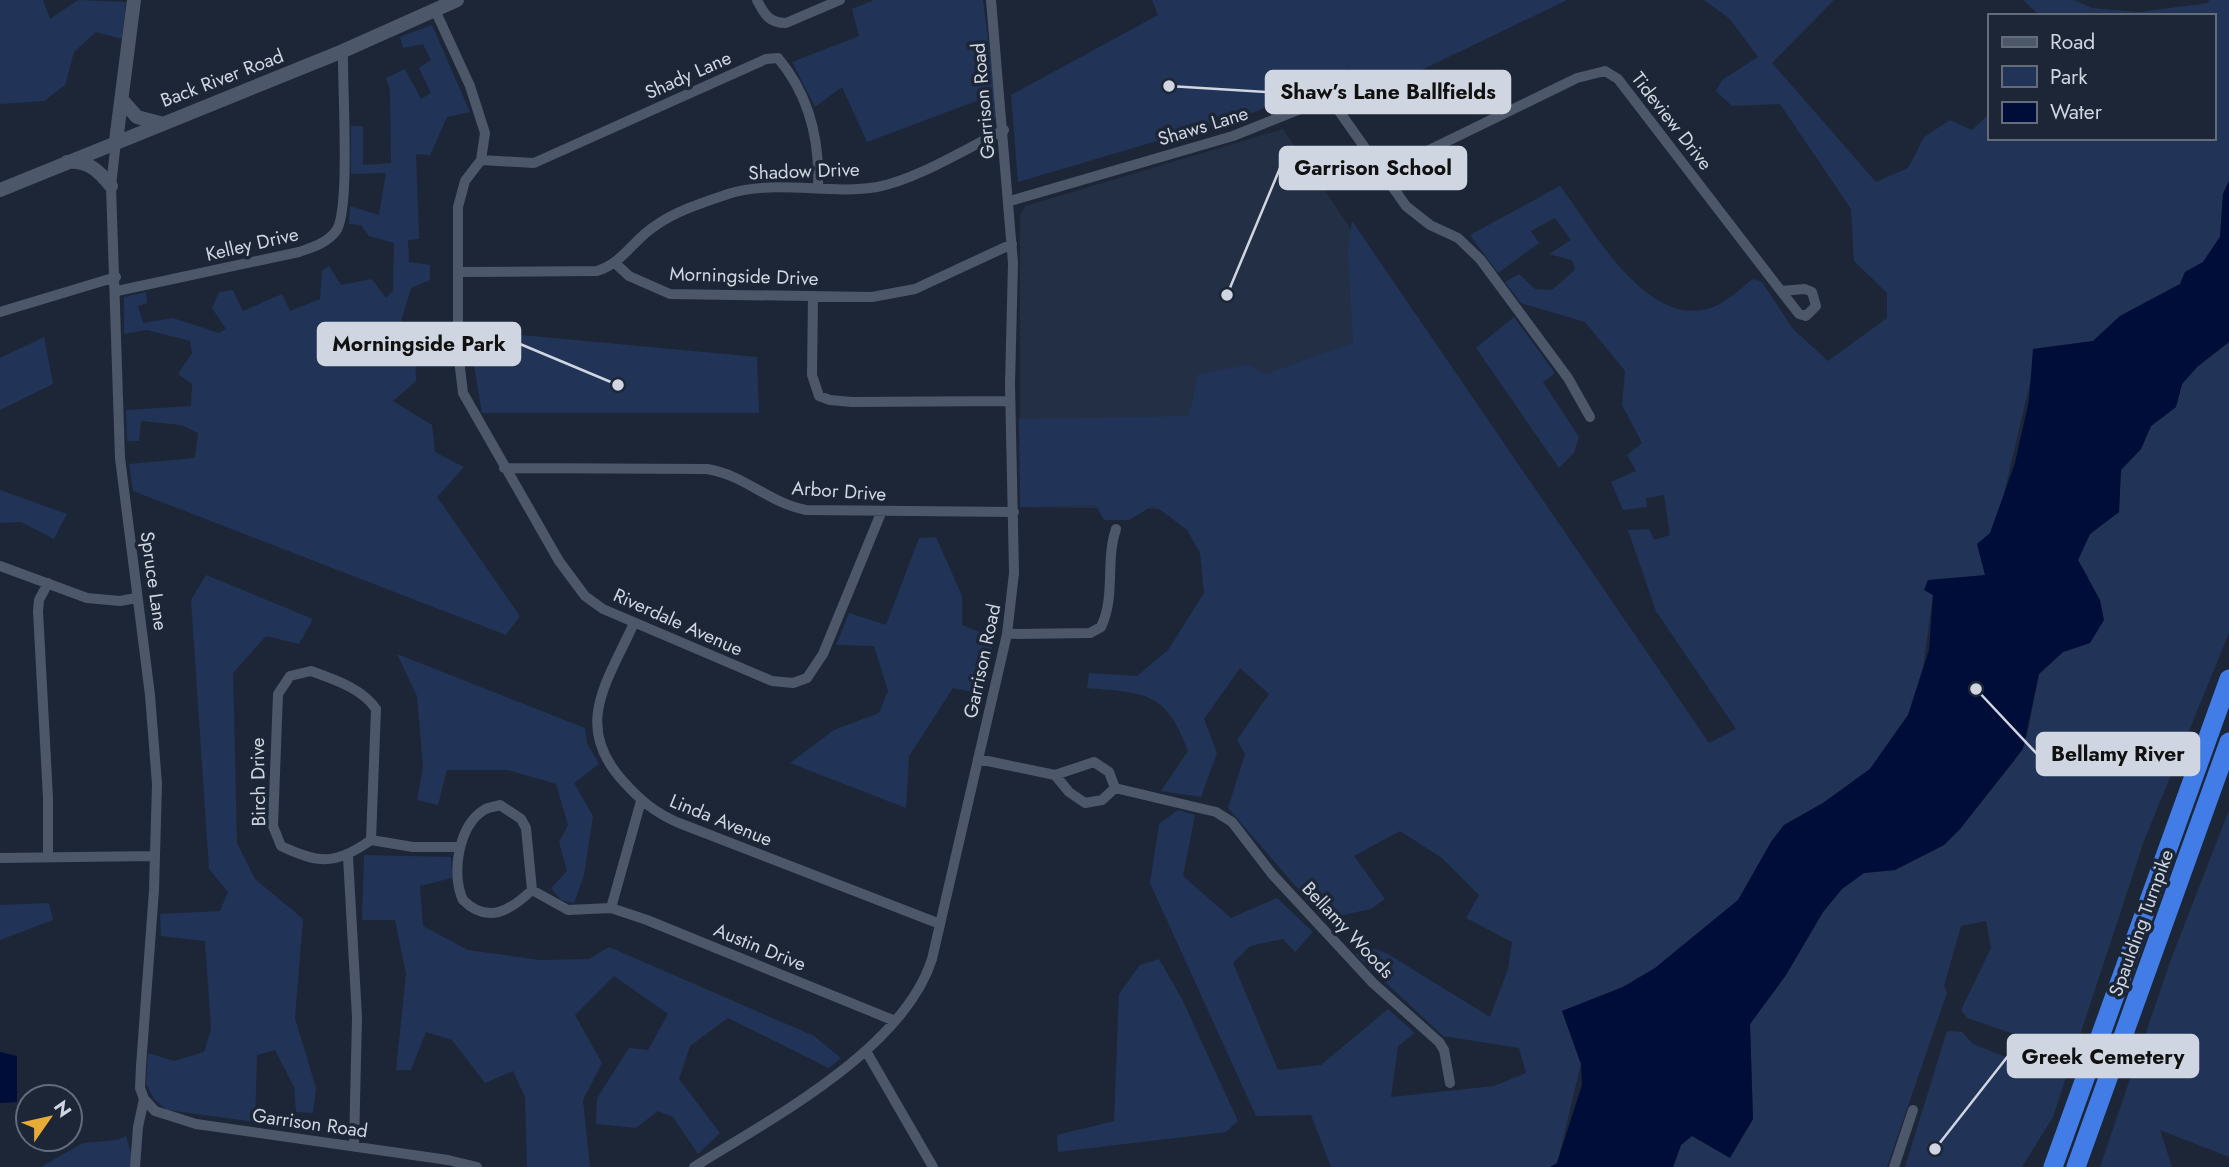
<svg xmlns="http://www.w3.org/2000/svg" width="2229" height="1167" font-family="Jost,sans-serif">
<style>
.built{fill:#222f45}
.green{fill:#213457}
.water{fill:#000d38}
.lines{fill:none;stroke-linecap:round;stroke-linejoin:round}
.minor{stroke:#4c576a;stroke-width:10}
.tertiary{stroke:#4c576a;stroke-width:14}
.motorway{stroke:#417ce7;stroke-width:19}
.labels{text-anchor:middle;dominant-baseline:central;stroke-width:7;stroke-linejoin:round;paint-order:stroke}
.street-label{font-size:19px;fill:#d0d6e1;stroke:#1c2636}
.leader{fill:none;stroke:#d0d6e1;stroke-width:2.5}
.callout-dot{fill:#d0d6e1;stroke:#1c2636;stroke-width:2.5}
.callout{fill:#d0d6e1;stroke:#d0d6e1;stroke-width:2.5}
.callout-label{font-size:21px;text-anchor:middle;font-weight:bold;fill:#111}
</style>
<rect width="100%" height="100%" fill="#1c2636"/>
<path class="built" d="M1283,129L1522,481L1412,513L1020,507V215L1025,206Z"/>
<path class="green" d="M0,0H43L50,19L78,0L126,2L122,39L96,32L74,52L65,85L44,101L0,104Z
M874,0H983L998,118L990,121L979,100L867,142L842,87L815,107L792,62L859,36L852,9Z
M1152,0H1567L1405,78L1360,83L1342,76L1350,68L1255,112L1018,182L1011,95L1158,15Z
M1704,0H1834L1772,63L1876,182L1908,168L1924,137L1950,120L1972,130L1989,114V138H2213V16H2040L2023,0H2074L2092,8L2139,12L2208,3L2209,0H2229V181L2223,194L2220,237L2203,262L2185,272L2180,284L2120,316L2093,341L2033,349V370L1985,575L1933,595L1923,668L1908,715L1870,769L1823,803L1784,825L1771,842L1738,900L1655,968L1623,987L1562,1011L1581,1064L1557,1164L1550,1167H1331L1311,1115L1256,1116L1150,883L1159,824L1178,810L1195,815L1183,876L1231,918L1277,898L1313,932L1295,952L1283,939L1250,946L1233,963L1278,1070L1321,1065L1388,1009L1415,1033L1398,1046L1391,1097L1494,1086L1526,1073L1519,1048L1443,1036L1356,955L1364,945L1388,954L1490,1017L1508,969L1512,942L1466,918L1479,895L1442,858L1400,831L1354,856L1385,899L1371,909L1324,919L1228,808L1245,754L1237,740L1269,694L1240,668L1204,719L1217,753L1201,797L1161,791L1188,751C1166,691 1145,693 1087,688L1089,673L1137,676L1168,650L1204,593L1200,553L1187,530L1154,505L1129,520H1104L1096,505L1020,507L1019,419L1189,416L1198,374L1248,365L1266,374L1353,343L1348,251L1352,221L1709,743L1736,729L1656,611L1628,530L1649,529L1654,540L1670,535L1664,495L1646,498L1647,507L1623,510L1611,482L1636,471L1627,455L1642,443L1622,405L1625,371L1585,322L1521,303L1505,282L1519,274L1535,289L1552,290L1575,270L1572,260L1549,254L1571,240L1555,218L1531,231L1539,243L1498,273L1470,235L1560,186C1593,229 1648,332 1713,307C1727,302 1741,288 1753,279L1762,282L1793,329L1828,361L1887,318V293L1854,261L1851,209L1780,104L1732,106L1716,91L1722,80L1758,57L1730,19Z
M432,25L470,112L447,117L430,155L416,154L419,239L408,240L409,262L430,265V280L411,288L401,321L415,334L416,381L393,401L432,425L435,452L464,467L437,497L520,616L506,635L133,491L129,464L195,458L198,433L181,425L141,421L139,441H127L126,410L191,406L192,384L178,374L192,353L190,341L147,330L124,334V297L146,292L147,303L138,306L143,323L173,318L219,333L226,329L212,308L219,292L233,290L243,311L282,294L290,311L320,299L322,271L329,266L341,285L372,279L386,298L393,291L394,243L369,236L361,225L349,224L350,206L379,215L386,173L351,174V126H363V165L391,163L390,90L386,78L405,69L421,99L431,93L419,68L431,60L423,44L403,48L400,37Z
M1514,317L1555,373L1543,382L1579,437L1574,453L1559,468L1476,348Z
M468,330L757,357L759,413H482Z
M44,337L53,384L0,410V358Z
M2229,342V633L2144,841L2053,1117L2022,1167H1905L1947,1031L1962,1032L1973,1044L2046,1073L2038,1042L1967,1018L1961,1010L1991,948L1986,921L1961,926L1944,986L1947,993L1887,1167H1673L1681,1145L1692,1136L1730,1157L1753,1119L1750,1024L1786,975L1823,912L1842,889L1864,873L1895,870L1944,845L1960,829L2015,760L2027,736L2039,674L2063,652L2090,643L2088,577L2078,560L2090,534L2119,512L2121,470L2141,449L2151,426L2176,407L2182,384L2197,367Z
M0,490L67,514L54,539L21,522L0,523Z
M936,537L962,596V625L995,638L978,693L953,688L909,756L906,808L790,763L834,730L879,713L888,691L874,646L836,645L849,613L886,625L919,538Z
M206,575L313,619L299,644L266,636L233,673L237,843L255,879L303,919L295,1018L316,1088L313,1113L296,1112L294,1087L275,1050L257,1055L255,1122L167,1110L154,1099L146,1084L148,1053L174,1061L204,1052L211,1029L205,941L161,936L160,914L220,911L228,892L209,869L191,600Z
M397,654L585,728L587,743L599,764L574,783L593,816L584,875L574,903L561,900L551,888L567,871L559,842L568,825L556,784L508,770H447L438,805L417,800L423,767L417,696Z
M2229,810V1157L2160,1130L2172,1167H2100L2170,962Z
M364,855L451,857L452,878L420,886L423,926L468,950L540,960L589,959L609,947L814,1036L841,1058L829,1068L728,1018L690,1046L679,1079L720,1133L698,1154L673,1117L658,1111L636,1128L596,1124L597,1098L629,1048L648,1050L668,1014L614,976L575,1015L602,1063L583,1100L590,1167H527L525,1097L513,1071L485,1083L452,1040L426,1032L411,1070H396L406,974L395,920H362Z
M49,903L53,920L0,940V905Z
M1159,959L1182,999L1238,1121L1226,1132L1058,1152L1057,1135L1114,1121L1119,994L1140,965Z
M126,1136L135,1167H41L83,1143L117,1140Z"/>
<path class="water" d="M2229,181V342L2197,367L2182,384L2176,407L2151,426L2141,449L2121,470L2119,512L2090,534L2078,560L2100,600L2104,620L2090,643L2063,652L2039,674L2023,749L1960,829L1944,845L1895,870L1864,873L1842,889L1823,912L1786,975L1750,1024L1753,1119L1730,1158L1692,1136L1681,1145L1673,1167H1550L1557,1163L1582,1085L1581,1064L1562,1011L1623,987L1655,968L1738,900L1771,842L1784,825L1823,803L1870,769L1908,715L1929,650L1933,595L1924,590L1928,580L1985,575L1977,544L1990,533L2015,463L2029,400L2033,349L2093,341L2120,316L2180,284L2185,272L2203,262L2220,237L2223,194Z
M0,1052L17,1056V1102L0,1103Z"/>
<g class="lines">
<path class="minor" d="M757,0C764,14 769,23 786,23L840,0
M435,10L470,86L485,133L481,160L465,181L458,207V351L463,393L559,561L585,596L603,609L772,681L793,683L807,678L823,654L881,513
M116,141L111,186L120,458L150,695L157,784L154,890L141,1066L140,1088L144,1099L138,1127L135,1167
M481,160L534,163L766,59L778,58C810,96 820,140 818,188
M1382,173L1577,78L1605,71L1618,79L1781,291L1805,289L1812,292L1816,306L1806,316L1799,314L1781,291
M1010,201L1233,136L1318,102L1334,104L1406,206L1430,225L1458,238L1480,259L1568,378L1590,417
M615,263L629,276L670,294L872,297L915,289L1012,244
M459,272L597,271C623,263 633,240 655,226C676,211 704,202 728,194C775,179 829,195 877,187C918,179 967,148 1004,130
M117,291L299,252C313,247 327,243 336,231C351,211 342,83 343,51
M813,296L812,375L819,396L830,400L852,402L1010,401
M0,312L116,277
M504,468L707,469C745,475 769,503 806,510L1014,512
M0,566L87,598L120,601L136,598
M634,623C608,681 572,725 623,781C640,800 655,813 679,823L940,924
M1007,634L1090,633L1101,627C1116,596 1105,561 1116,529
M311,671C333,679 362,688 376,709L371,840C336,865 319,864 281,846L273,826L278,694L290,676Z
M978,759L1055,775L1094,762L1109,772L1115,788
M1055,775L1069,792L1085,803L1102,800L1115,788
M1115,788L1216,812L1232,822L1272,874L1373,983L1439,1042L1444,1050L1450,1083
M371,840L413,847H459
M48,856V798L38,611L39,600L48,583
M348,857L357,1017L354,1146
M0,858L154,856
M532,890C511,910 488,925 463,900C451,875 458,826 484,810C488,807 495,807 500,805L521,819L526,828L532,890L568,910L611,908L647,920L895,1021
M611,908L641,801
M866,1051L933,1167
M144,1099L155,1111L196,1124L448,1160L477,1167
M694,1167C772,1118 903,1050 932,959L1007,634L1014,573L1010,384L1013,263L991,0
M1894,1167L1913,1110"/>
<path class="tertiary" d="M122,100L137,117L160,123
M116,141L134,0
M67,162C88,160 99,171 111,186
M0,190L343,51L457,0"/>
<path class="motorway" d="M2053,1167L2229,679
M2076,1167L2229,742"/>
</g>
<g class="labels">
<g class="street-label">
<text transform="translate(688 75) rotate(-24)">Shady Lane</text>
<text transform="translate(222 78) rotate(-21)">Back River Road</text>
<text transform="translate(983 101) rotate(-95)">Garrison Road</text>
<text transform="translate(1672 121) rotate(52)">Tideview Drive</text>
<text transform="translate(1203 126) rotate(-17)">Shaws Lane</text>
<text transform="translate(804 171) rotate(-2)">Shadow Drive</text>
<text transform="translate(252 244) rotate(-13)">Kelley Drive</text>
<text transform="translate(744 276) rotate(2)">Morningside Drive</text>
<text transform="translate(839 491) rotate(4)">Arbor Drive</text>
<text transform="translate(154 581) rotate(82)">Spruce Lane</text>
<text transform="translate(678 622) rotate(24)">Riverdale Avenue</text>
<text transform="translate(982 661) rotate(-78)">Garrison Road</text>
<text transform="translate(258 782) rotate(-91)">Birch Drive</text>
<text transform="translate(721 820) rotate(22)">Linda Avenue</text>
<text transform="translate(2141 923) rotate(-70)">Spaulding Turnpike</text>
<text transform="translate(1348 930) rotate(47)">Bellamy Woods</text>
<text transform="translate(760 947) rotate(22)">Austin Drive</text>
<text transform="translate(310 1123) rotate(8)">Garrison Road</text>
</g>
</g>
<path class="leader" d="M1169 86L1266 92M1227 295L1280 168M618 385L520 344M1976 689L2037 754M1935 1149L2008 1056"/>
<g class="callout-dot">
<circle cx="1169" cy="86" r="7"/>
<circle cx="1227" cy="295" r="7"/>
<circle cx="618" cy="385" r="7"/>
<circle cx="1976" cy="689" r="7"/>
<circle cx="1935" cy="1149" r="7"/>
</g>
<g class="callout">
<rect x="1266" y="71" width="244" height="42" rx="7"/>
<rect x="1280" y="147" width="186" height="42" rx="7"/>
<rect x="318" y="323" width="202" height="42" rx="7"/>
<rect x="2037" y="733" width="162" height="42" rx="7"/>
<rect x="2008" y="1035" width="190" height="42" rx="7"/>
</g>
<g class="callout-label">
<text x="1388" y="99">Shaw’s Lane Ballfields</text>
<text x="1373" y="175">Garrison School</text>
<text x="419" y="351">Morningside Park</text>
<text x="2118" y="761">Bellamy River</text>
<text x="2103" y="1064">Greek Cemetery</text>
</g>
<rect x="1988" y="14" width="228" height="126" fill="#1c2636" stroke="#646c7a" stroke-width="2"/>
<rect x="2002" y="37" width="35" height="10" fill="#4c576a" stroke="#646c7a" stroke-width="2"/>
<text x="2050" y="49" font-size="21" fill="#d0d6e1">Road</text>
<rect x="2002" y="66" width="35" height="21" fill="#213457" stroke="#646c7a" stroke-width="2"/>
<text x="2050" y="84" font-size="21" fill="#d0d6e1">Park</text>
<rect x="2002" y="102" width="35" height="21" fill="#000d38" stroke="#646c7a" stroke-width="2"/>
<text x="2050" y="119" font-size="21" fill="#d0d6e1">Water</text>
<g transform="translate(49 1118) rotate(56)"><circle r="33" fill="#1c2636" stroke="#646c7a" stroke-width="2"/>
<path d="M0-5L12 26L0 18L-12 26Z" fill="#e6ac36"/>
<text y="-10" font-size="19" font-weight="bold" text-anchor="middle" fill="#d0d6e1">N</text>
</g>
</svg>
